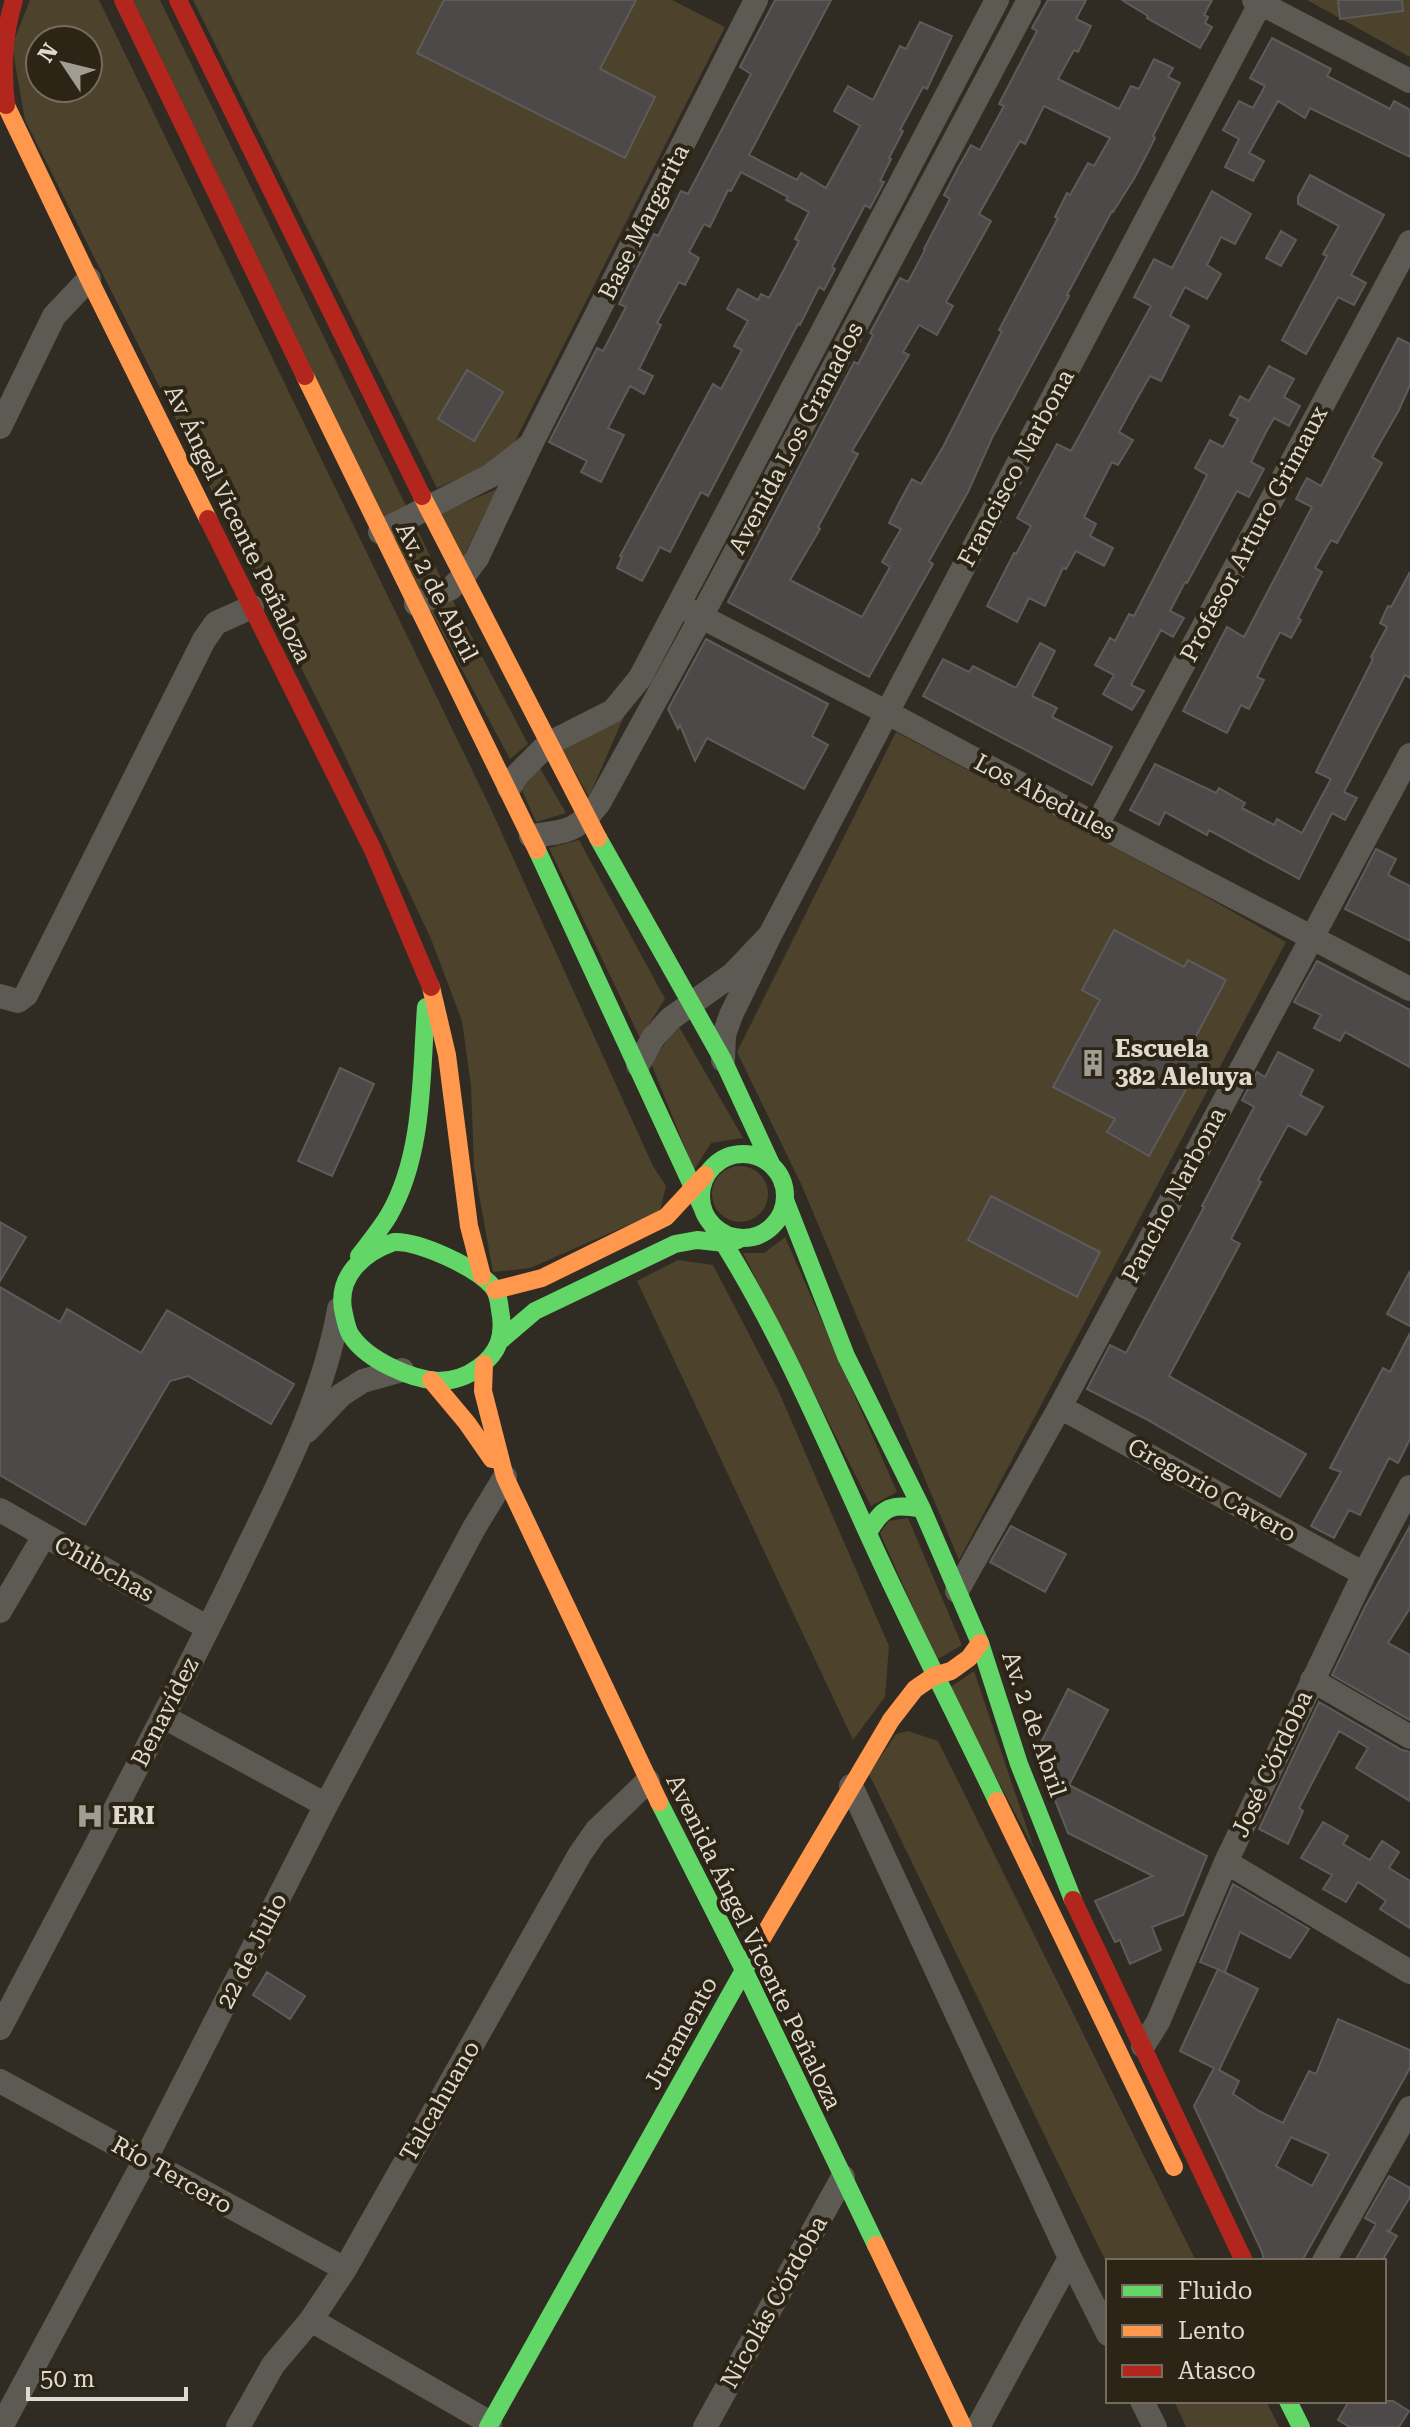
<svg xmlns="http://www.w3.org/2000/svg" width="1410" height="2427" font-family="'Roboto Serif',serif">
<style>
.green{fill:#4d422b;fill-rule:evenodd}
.building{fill:#4c4948;stroke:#5e5b5b;stroke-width:2;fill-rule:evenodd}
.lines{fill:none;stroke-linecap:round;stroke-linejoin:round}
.street{stroke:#5d5a53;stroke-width:24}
.fast{stroke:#63d668;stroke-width:18}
.slow{stroke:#ff974d;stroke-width:18}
.jam{stroke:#b3261e;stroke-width:18}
.labels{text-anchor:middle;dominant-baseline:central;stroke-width:8;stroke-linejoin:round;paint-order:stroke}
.street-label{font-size:24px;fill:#dfdad0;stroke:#2c2414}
.poi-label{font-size:24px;font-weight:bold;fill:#dfdad0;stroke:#2c2414;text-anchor:start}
</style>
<rect width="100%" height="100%" fill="#302c23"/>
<path class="green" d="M30,0H99L490,807L653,1166L666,1186L660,1211L530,1268L493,1272L474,1167L471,1086L462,1021L431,939L335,735L25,120L12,46ZM40,40H88V88H40Z
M133,0H160L407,508L385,522Z
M193,0H672L725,27L507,457L437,488Z
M1307,0H1410V57Z
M497,489L463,558L438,514Z
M415,525L443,582L420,593L392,536Z
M451,597L528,744L510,759L429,608Z
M625,714L589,797L562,749Z
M896,732L1205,896L1286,942L959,1560L802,1186L737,1052Z
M537,763L566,813L536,822L520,786Z
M579,840L665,999L640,1038L549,848Z
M678,1025L743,1138L711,1143L694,1170L651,1063Z
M712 1194a28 28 0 1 1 56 0a28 28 0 1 1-56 0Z
M785,1237L897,1492L871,1506L743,1253H764Z
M678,1260L713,1265L778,1390L889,1646L885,1697L853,1740L637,1281Z
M908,1518L962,1645L936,1660L880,1533L889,1521Z
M974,1671L1034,1849L949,1688Z
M908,1731L938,1741L1196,2261H1108V2266L869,1774L896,1734Z
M1174,2401H1266L1279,2427H1186Z"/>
<path class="building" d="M444,0H636L600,69L655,97L625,158L417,53Z
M775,0H831L749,155L797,180L801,173L826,188L860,126L834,111L848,86L873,100L900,46L906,49L920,22L952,36L927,89L923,87L900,130L903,131L889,158L891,159L880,181L884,182L870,208L865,205L832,267L835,269L824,290L819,287L800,325L798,324L708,496L701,492L670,552L660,547L642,581L617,568L622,557L620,556L713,384L721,389L742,350L734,346L748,321L727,309L738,289L758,300L761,294L769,298L799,241L795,239L809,212L786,200L788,197L741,172L731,191L728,190L710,227L704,224L689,252L699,258L685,285L679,282L657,323L661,325L639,369L653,376L644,394L630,386L608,428L624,435L601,482L581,472L587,461L549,442L597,348L603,351L626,307L619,304L654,234L658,236L681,191L688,194L751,74L740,67Z
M1048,0H1086L1076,19L1091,26L1078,52L1074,50L1058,79L1119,109L1131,86L1139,89L1154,59L1173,68L1168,77L1180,83L1153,136L1155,138L1147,154L1135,177L1113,212L1112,211L1067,295L1069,296L992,438L968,492L929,561L933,564L869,677L728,602L854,362L858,364L873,335L870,333L900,278L908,282L925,250L924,249L950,199L944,195L958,168L971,145L980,150L1004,106L999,104L1037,31L1032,28ZM1044,106L1110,138L1094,166L1088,163L1070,195L1067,193L1055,217L1058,218L999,330L1002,331L943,447L921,484L912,479L900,501L889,523L901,529L882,562L890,567L862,617L790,580L820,529L818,527L858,454L852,451L909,355L903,352L919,325L937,335L953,306L946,302L991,221L979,214L1020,141L1025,144Z
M1122,0H1212L1204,15L1208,17L1205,23L1212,27L1200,48L1147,18L1148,16Z
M1338,0H1402L1403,11L1340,19Z
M1272,38L1331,69L1327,76L1390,109L1394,101L1410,110V157L1310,108L1305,118L1278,101L1249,153L1264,161L1253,181L1225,167L1239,139L1223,130L1239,101L1253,108L1265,86L1250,78Z
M1310,175L1384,215L1351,275L1366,283L1354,305L1338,297L1306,354L1282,340L1327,256L1323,254L1339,226L1298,204V197Z
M1212,191L1251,214L1235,244L1221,237L1207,265L1221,274L1207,299L1185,287L1170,316L1189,326L1161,381L1150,376L1134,404L1119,432L1133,440L1118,465L1112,462L1084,517L1096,524L1090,536L1113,548L1104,566L1076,551L1066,569L1063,568L1045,606L1029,598L1017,622L987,606L1014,553L1016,554L1031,526L1017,518L1057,444L1071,451L1151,306L1134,297L1154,259L1172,268Z
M1281,231L1296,240L1281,266L1266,258Z
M1398,338L1410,344V385L1399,410L1372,457L1382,463L1337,543L1331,540L1315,568L1322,572L1298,618L1301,620L1291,638L1280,632L1257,677L1264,680L1249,709L1241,705L1227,733L1183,711L1227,627L1244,637L1312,507L1296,499L1301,489L1307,478L1321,486Z
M1269,366L1294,379L1284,397L1300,406L1289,426L1274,418L1265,434L1251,462L1264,469L1249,497L1237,491L1187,583L1185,582L1170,611L1184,618L1173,637L1161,630L1131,685L1144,691L1132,710L1103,694L1114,675L1095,665L1110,638L1115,641L1129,614L1134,616L1197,495L1207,475L1195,468L1210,440L1223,447L1238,419L1230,415L1240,396L1249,401Z
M467,370L503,392L474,441L438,419Z
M1410,572V678L1405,675L1344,792L1357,798L1345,820L1332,813L1299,879L1209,830L1207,835L1165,812L1159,825L1130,810L1155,764L1216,793L1219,788L1245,803L1242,808L1274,825L1277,819L1302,833L1331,779L1316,772L1373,659L1371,657L1387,627L1380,623L1388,606L1391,607Z
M706,639L828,704L812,736L828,745L804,789L707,738L695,761L680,725L678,729L668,709Z
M1040,643L1055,651L1032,696L1057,708L1052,717L1112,747L1092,785L923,696L943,659L969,672L973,666L1016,688Z
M1376,849L1396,859L1388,875L1410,886V941L1345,909Z
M1114,930L1184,967L1188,960L1226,980L1189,1049L1204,1057L1149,1156L1107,1132L1115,1119L1053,1087L1100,1000L1082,990Z
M1317,961L1410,1010V1067L1345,1032L1340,1041L1314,1028L1321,1015L1294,1002Z
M1278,1052L1313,1070L1300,1095L1323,1107L1306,1135L1288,1125L1258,1180L1261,1182L1231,1239L1240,1244L1169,1376L1306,1454L1280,1497L1146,1419L1087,1389L1110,1345L1126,1353L1204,1207L1202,1206L1254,1107L1242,1100L1257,1072L1265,1077Z
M340,1068L374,1084L332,1176L298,1161Z
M991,1196L1100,1252L1077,1297L968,1240Z
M0,1222L26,1237L0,1281Z
M1410,1271V1326L1387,1314Z
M0,1287L60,1322L67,1309L141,1353L167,1310L294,1384L271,1424L188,1376L170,1381L85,1525L0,1475Z
M1410,1333V1439L1398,1463L1389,1458L1360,1515L1349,1510L1334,1538L1311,1526L1341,1472L1330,1468L1383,1368L1390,1372Z
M1011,1526L1066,1554L1045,1592L990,1562Z
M1410,1526V1608L1388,1643L1410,1655V1720L1332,1675L1365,1607Z
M1068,1689L1108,1710L1069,1785L1207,1856L1183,1915L1152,1927L1161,1950L1130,1964L1120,1940L1115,1942L1095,1901L1153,1876L1068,1833L1036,1752Z
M1319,1702L1402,1750L1410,1752V1801L1356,1768L1368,1748L1339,1731L1299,1808L1303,1811L1288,1844L1259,1829Z
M1323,1822L1348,1836L1343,1844L1370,1860L1382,1841L1399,1852L1389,1868L1410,1881V1928L1380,1909L1386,1901L1358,1882L1346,1902L1323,1889L1332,1875L1301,1858Z
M1233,1884L1309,1929L1290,1958L1240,1932L1225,1972L1200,1962Z
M1218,1969L1258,1989L1219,2070L1239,2081L1233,2094L1259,2111L1283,2123L1309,2071L1316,2074L1338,2019L1410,2050V2068L1302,2261H1264L1262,2252L1194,2106L1214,2068L1180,2051ZM1291,2137L1329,2154L1312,2186L1276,2166Z
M267,1972L305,1996L290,2019L253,1995Z
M1389,2176L1410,2188V2197L1389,2232L1386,2230L1397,2236L1382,2261H1355L1376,2224L1365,2218Z
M1349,2401H1393L1409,2411L1399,2427H1350L1338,2420Z"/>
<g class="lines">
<path class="street" d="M1254,0L1410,81
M0,427L54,316L89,279
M531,444L756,0
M380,532L490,476L531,444L477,558L463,577L451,588L416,604
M690,611L888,713L1097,825L1410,989
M509,788L517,775L548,744L613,711L640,678L997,0
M1097,825L1410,242
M531,836C565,832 577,832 599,803L701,617L1029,0
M770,935L1262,0
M0,996L18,1001L26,995L204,640L216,623L252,607
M638,1065L653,1038L670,1019L733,974L770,935L731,1015L724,1035L723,1060
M1060,1407L1364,1574
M307,1431L341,1395L363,1381L402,1370
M0,1510L208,1628
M957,1591L1060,1407L1410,755
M0,1611L44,1536
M1312,1680L1410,1737
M164,1717L326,1805
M851,1786L1070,2258L1108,2334
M1226,1862L1410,1972
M0,2028C78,1879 158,1731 232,1580C274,1492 322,1406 339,1309
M1143,2046L1158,2022L1226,1862L1364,1574L1410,1487
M0,2081L345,2269
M1324,2261L1410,2108
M311,2320L490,2423
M1142,2401L1155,2427
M1,2427L145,2160L326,1805L474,1528L505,1477
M238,2427L273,2365L311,2320L345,2269L580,1854L596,1831L648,1781
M705,2427L843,2177
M978,2427L1070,2258"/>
<path class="fast" d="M598,838L723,1060L771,1164
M537,850L703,1209
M701 1196a42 42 0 1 1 84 0a42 42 0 1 1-84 0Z
M785,1200L846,1356L922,1509L980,1643L1019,1764L1073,1900
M711,1223C777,1324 825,1440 875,1549C914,1634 957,1717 997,1801
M394,1242C419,1241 476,1267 493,1287C498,1293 499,1302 500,1310C505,1335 499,1353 478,1368C466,1377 452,1381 438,1381C410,1379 368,1360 352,1337C347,1331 346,1322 344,1314C335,1278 362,1253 394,1242Z
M359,1256C369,1243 380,1230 389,1215C424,1154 421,1075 426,1007
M501,1340L535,1311L675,1244L697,1240L725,1243L738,1240
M868,1533C883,1506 892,1503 922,1509
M659,1802L744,1970L876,2245
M1288,2401L1301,2427
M488,2427L757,1947"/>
<path class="slow" d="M0,93L89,279L208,519
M305,376L537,850
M422,496L598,838
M431,987L447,1055L469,1226L482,1276
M495,1290L542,1278L666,1217L705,1175
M484,1364L483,1391L505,1477L659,1802
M431,1380L467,1423L492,1459
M997,1801L1174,2167
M757,1947L891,1720L915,1689L934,1676L951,1671L969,1658L980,1643
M876,2245L963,2427"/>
<path class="jam" d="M123,0L305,376
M178,0L422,496
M6,105C2,68 3,36 14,0
M208,519L373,850L431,987
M1073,1900L1244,2261"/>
</g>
<defs>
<g id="building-bare" transform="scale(2.16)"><path d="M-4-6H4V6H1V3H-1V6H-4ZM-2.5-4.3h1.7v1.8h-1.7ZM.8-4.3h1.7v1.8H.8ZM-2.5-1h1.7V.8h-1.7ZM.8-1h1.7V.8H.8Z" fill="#a29d93" stroke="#2c2414" stroke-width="2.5" paint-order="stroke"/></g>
<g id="hospital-bare" transform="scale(2.16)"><path d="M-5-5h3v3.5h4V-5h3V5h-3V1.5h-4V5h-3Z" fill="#a29d93" stroke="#2c2414" stroke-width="2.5" paint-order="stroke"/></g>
</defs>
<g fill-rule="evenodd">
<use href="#building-bare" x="1093" y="1063"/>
<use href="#hospital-bare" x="90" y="1816"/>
</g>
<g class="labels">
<g class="street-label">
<text transform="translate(644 222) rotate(-63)">Base Margarita</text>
<text transform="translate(796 438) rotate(-62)">Avenida Los Granados</text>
<text transform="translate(1016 468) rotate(-62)">Francisco Narbona</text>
<text transform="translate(238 524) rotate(64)">Av Ángel Vicente Peñaloza</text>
<text transform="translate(1254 534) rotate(-62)">Profesor Arturo Grimaux</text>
<text transform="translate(437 592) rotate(63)">Av. 2 de Abril</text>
<text transform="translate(1045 797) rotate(28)">Los Abedules</text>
<text transform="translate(1174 1195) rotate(-62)">Pancho Narbona</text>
<text transform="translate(1212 1490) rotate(29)">Gregorio Cavero</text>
<text transform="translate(104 1569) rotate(29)">Chibchas</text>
<text transform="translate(165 1712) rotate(-63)">Benavídez</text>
<text transform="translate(1034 1724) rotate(71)">Av. 2 de Abril</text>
<text transform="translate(1272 1764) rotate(-65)">José Córdoba</text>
<text transform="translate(754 1942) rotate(64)">Avenida Ángel Vicente Peñaloza</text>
<text transform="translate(252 1951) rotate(-63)">22 de Julio</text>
<text transform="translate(681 2033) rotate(-61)">Juramento</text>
<text transform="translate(440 2101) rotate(-60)">Talcahuano</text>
<text transform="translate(172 2175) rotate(29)">Río Tercero</text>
<text transform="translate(774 2302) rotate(-61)">Nicolás Córdoba</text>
</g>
<g class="poi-label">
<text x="1115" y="1049">Escuela<tspan x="1115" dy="28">382 Aleluya</tspan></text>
<text x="112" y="1816">ERI</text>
</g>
</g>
<rect x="1106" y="2259" width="280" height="144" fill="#2c2414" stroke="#746d5f" stroke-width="2"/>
<rect x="1122" y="2285" width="40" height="12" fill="#63d668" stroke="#746d5f" stroke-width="2"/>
<text x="1178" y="2299" font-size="24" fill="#dfdad0">Fluido</text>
<rect x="1122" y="2325" width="40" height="12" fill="#ff974d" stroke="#746d5f" stroke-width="2"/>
<text x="1178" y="2339" font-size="24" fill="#dfdad0">Lento</text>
<rect x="1122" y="2365" width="40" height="12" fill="#b3261e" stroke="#746d5f" stroke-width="2"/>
<text x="1178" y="2379" font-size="24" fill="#dfdad0">Atasco</text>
<g transform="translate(64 64) rotate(305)"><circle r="38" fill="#2c2414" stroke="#746d5f" stroke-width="2"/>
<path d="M0-6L14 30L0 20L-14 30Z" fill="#a29d93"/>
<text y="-12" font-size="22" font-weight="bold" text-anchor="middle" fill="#dfdad0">N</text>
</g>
<path d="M28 2387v12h158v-12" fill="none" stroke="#dfdad0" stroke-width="4"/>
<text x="40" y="2387" font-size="24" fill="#dfdad0" stroke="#2c2414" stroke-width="6" paint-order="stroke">50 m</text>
</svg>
